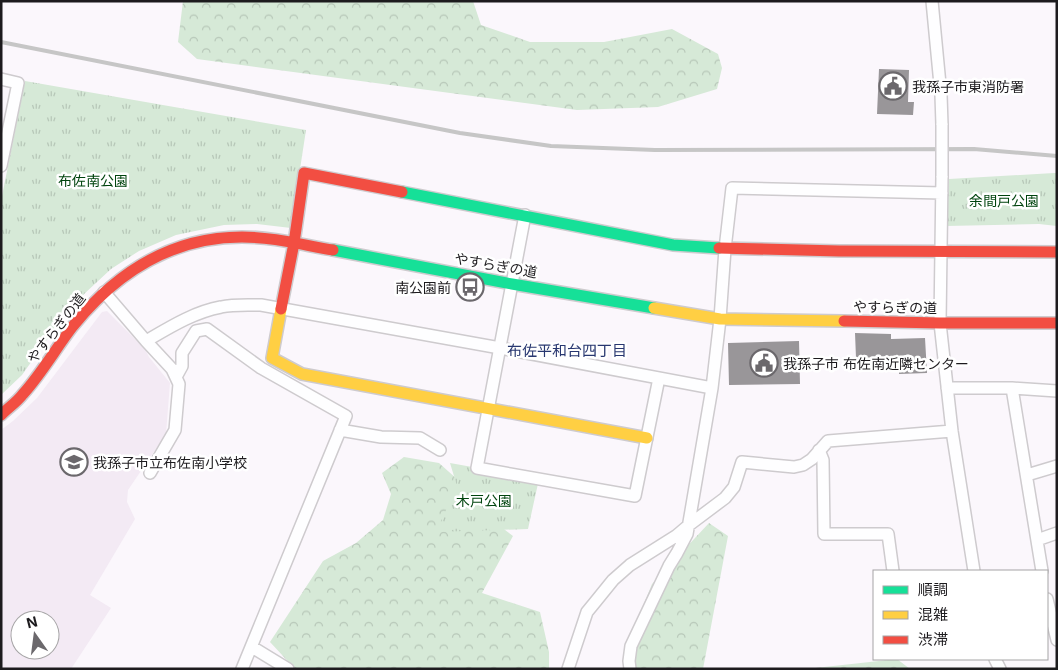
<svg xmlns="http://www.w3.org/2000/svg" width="1058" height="670" font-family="Inter,'Noto Sans JP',sans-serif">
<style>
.built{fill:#f3eaf4;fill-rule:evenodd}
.forest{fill:url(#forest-crowns)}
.park{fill:url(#park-tufts)}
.building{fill:#999699}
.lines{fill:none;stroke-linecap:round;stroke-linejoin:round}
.street-casing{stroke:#cecbce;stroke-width:14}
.fast-casing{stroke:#cecbce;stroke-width:14}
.slow-casing{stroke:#cecbce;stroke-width:14}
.jam-casing{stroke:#cecbce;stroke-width:14}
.street{stroke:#fefeff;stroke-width:11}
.fast{stroke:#16e098;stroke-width:11}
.slow{stroke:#ffcf43;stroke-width:11}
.jam{stroke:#f24e42;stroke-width:11}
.rail{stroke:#c6c6c6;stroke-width:4}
.street-bridge-casing{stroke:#cecbce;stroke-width:14;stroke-linecap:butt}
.street-bridge{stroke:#fefeff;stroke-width:11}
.labels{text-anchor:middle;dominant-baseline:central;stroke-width:5;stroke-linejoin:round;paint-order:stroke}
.poi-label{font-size:14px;fill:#1d1b1e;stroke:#fff;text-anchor:start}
.park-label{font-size:14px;fill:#00440e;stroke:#fff}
.street-label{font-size:14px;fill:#1d1b1e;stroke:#fff}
.neighbourhood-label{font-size:15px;fill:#283770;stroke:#fff}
</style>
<defs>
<pattern id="forest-crowns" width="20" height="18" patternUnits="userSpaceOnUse" patternTransform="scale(1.25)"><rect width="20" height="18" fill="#d6e9d7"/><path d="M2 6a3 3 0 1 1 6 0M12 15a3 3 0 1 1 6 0" fill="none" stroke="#b7c7b8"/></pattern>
<pattern id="park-tufts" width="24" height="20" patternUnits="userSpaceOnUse" patternTransform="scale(1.25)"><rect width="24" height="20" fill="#d6e9d7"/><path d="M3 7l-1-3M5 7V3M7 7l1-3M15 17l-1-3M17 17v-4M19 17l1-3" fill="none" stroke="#b7c7b8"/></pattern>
</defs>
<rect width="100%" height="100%" fill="#fbf7fc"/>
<path class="built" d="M107,311L145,349L149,357L170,383L166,434L128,490L127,502L135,519L90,595L111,608L71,669H1V430L13,421L37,398L102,312ZM20,620H50V650H20Z"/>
<path class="forest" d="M183,1H473L481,25L530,42H604L672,29L718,54L722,68L717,89L658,107L577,110L197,59L178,42Z
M404,457L439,463L467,488L492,520L513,536L482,593L540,612L549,652V669H295L270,642L323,561L356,543L383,520L391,494L382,473Z
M709,523L728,536L703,669H633L627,645L652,584Z
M897,659L910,669H806Z"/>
<path class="park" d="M25,81L306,130L291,228L257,224L224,225L176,235L139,251L111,269L83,295L53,331L22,375L1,395V201Z
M1054,173H1057V226L1039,224L946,226L949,179Z
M450,463L539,479L528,529L436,532L457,486Z"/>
<path class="building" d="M879,69L909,70L908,102H914L913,115L877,114Z
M855,333L891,334V339L925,338L927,373L899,374V359L856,358Z
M799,341L800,384L729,385L728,343Z"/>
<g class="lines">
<g class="street-casing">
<path id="street" d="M932,1L941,95L942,125
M1,79L18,83L1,166
M942,176L940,323L952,431L974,571
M525,215L477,468L635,496L659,378
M104,292L146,341C170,327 194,312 221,307C234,304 248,305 261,305L500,348L712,388
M146,341L172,369L179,384L175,430L150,473
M176,377L182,366V353L196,331L207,329L261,368L346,416L242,669
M947,388H1012L1057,391
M1012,388L1042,571
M340,430L381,437L420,438L440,450
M819,450L823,460L824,534H888L893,571
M1027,475L1057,466
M1037,540L1057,533
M1047,599L1057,640
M252,647L288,669
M995,659L1000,669
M568,669L587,612L596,601L613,580L630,565L676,536L689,525L725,498L734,487L742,462L794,467L803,465L812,459L828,441L952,431
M630,669L629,661L631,646L669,566L677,553L687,534L712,388L720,319L725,249L732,188L942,193"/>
</g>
<g class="fast-casing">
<path id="fast" d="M402,192L673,245L719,248
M333,250L512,284L654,308"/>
</g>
<g class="slow-casing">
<path id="slow" d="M654,308L720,319L844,321
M281,309L272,358L302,374L647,438"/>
</g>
<g class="jam-casing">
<path id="jam" d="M719,248L839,251L1057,252
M281,309L294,243L304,173L402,192
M844,321L940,323H1057
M1,415C8,408 17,402 23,394C42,373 56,348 73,326C116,273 172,237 242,237C273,237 303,245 333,250"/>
</g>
<use href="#street" class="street"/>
<use href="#fast" class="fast"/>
<use href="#slow" class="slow"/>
<use href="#jam" class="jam"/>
<path class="rail" d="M1,42L460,133L551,146L655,150L974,149L1057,156"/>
<g class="street-bridge-casing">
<path id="street-bridge" d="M942,125V176"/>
</g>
<use href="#street-bridge" class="street-bridge"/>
</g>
<defs>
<g id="civic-ring" transform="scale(1.4375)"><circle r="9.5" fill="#fff" stroke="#6b686c" stroke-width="1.5"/><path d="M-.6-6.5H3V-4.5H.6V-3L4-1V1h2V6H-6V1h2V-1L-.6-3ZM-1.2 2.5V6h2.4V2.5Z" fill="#6b686c"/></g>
<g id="bus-ring" transform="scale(1.4375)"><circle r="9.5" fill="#fff" stroke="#6b686c" stroke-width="1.5"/><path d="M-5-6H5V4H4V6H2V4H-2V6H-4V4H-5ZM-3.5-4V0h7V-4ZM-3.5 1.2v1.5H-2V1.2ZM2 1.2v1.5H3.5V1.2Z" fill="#6b686c"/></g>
<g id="school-ring" transform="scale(1.4375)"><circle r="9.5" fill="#fff" stroke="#6b686c" stroke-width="1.5"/><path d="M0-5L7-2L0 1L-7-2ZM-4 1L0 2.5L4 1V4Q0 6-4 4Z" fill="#6b686c"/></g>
</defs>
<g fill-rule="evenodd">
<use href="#civic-ring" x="893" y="86"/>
<use href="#bus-ring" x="470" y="287"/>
<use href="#civic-ring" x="764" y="363"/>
<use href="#school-ring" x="74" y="462"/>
</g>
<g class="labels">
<g class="poi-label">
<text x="912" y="86">我孫子市東消防署</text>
<text x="451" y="287" text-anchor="end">南公園前</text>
<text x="783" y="363">我孫子市 布佐南近隣センター</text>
<text x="93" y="462">我孫子市立布佐南小学校</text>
</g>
<g class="park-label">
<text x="93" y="180">布佐南公園</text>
<text x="1004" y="200">余間戸公園</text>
<text x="484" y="500">木戸公園</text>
</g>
<g class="street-label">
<text transform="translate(496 265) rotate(10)">やすらぎの道</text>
<text transform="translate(895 307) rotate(1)">やすらぎの道</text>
<text transform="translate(56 328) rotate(-52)">やすらぎの道</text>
</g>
<g class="neighbourhood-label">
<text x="567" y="350">布佐平和台四丁目</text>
</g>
</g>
<rect width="1058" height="670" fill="none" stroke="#1d1b1e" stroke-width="5"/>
<rect x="873" y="570" width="175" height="90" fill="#ffffff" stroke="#a5a4a5"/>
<rect x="883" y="586" width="25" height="8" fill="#16e098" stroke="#a5a4a5"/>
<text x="918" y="595" font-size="15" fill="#1d1b1e">順調</text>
<rect x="883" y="611" width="25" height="8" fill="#ffcf43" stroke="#a5a4a5"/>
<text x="918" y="620" font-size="15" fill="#1d1b1e">混雑</text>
<rect x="883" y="636" width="25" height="8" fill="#f24e42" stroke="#a5a4a5"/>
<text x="918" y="645" font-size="15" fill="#1d1b1e">渋滞</text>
<g transform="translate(35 635) rotate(346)"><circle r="24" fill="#ffffff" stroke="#a5a4a5"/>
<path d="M0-4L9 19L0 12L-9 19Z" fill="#6b686c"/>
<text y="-8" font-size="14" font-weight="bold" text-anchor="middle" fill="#1d1b1e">N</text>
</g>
</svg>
